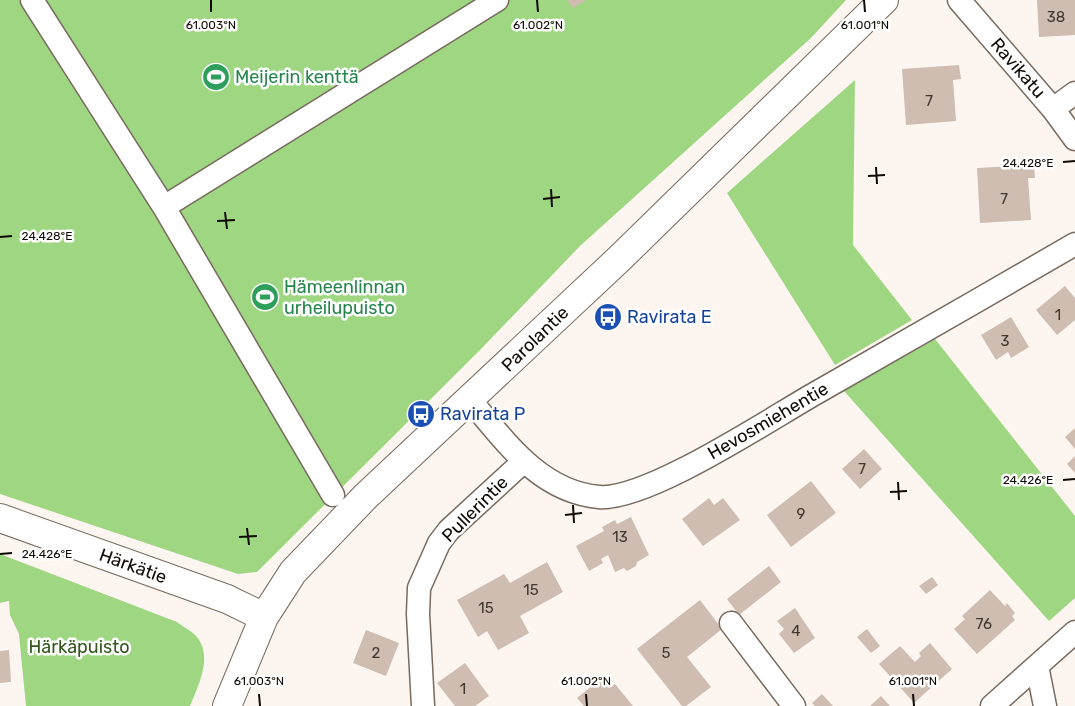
<svg xmlns="http://www.w3.org/2000/svg" width="1075" height="706" font-family="Rubik,sans-serif">
<style>
.green{fill:#9ed681}
.building{fill:#cebdb0}
.lines{fill:none;stroke-linecap:round;stroke-linejoin:round}
.minor-casing{stroke:#786a5e;stroke-width:25}
.major-casing{stroke:#786a5e;stroke-width:30}
.minor{stroke:#fff;stroke-width:22}
.major{stroke:#fff;stroke-width:28}
.ticks{fill:none;stroke:#0f0a06;stroke-width:2}
.labels{text-anchor:middle;dominant-baseline:central;stroke-width:5;stroke-linejoin:round;paint-order:stroke}
.number-label{font-size:15px;fill:#3f3730}
.street-label{font-size:18px;fill:#0f0a06;stroke:#fff}
.leisure-label{font-size:18px;fill:#27864d;stroke:#fff;text-anchor:start}
.transit-label{font-size:18px;fill:#164399;stroke:#fff;text-anchor:start}
.park-label{font-size:18px;fill:#33571d;stroke:#fff}
.ticks-label{font-size:12px;text-anchor:middle;fill:#0f0a06;stroke:#fff;stroke-width:5;stroke-linejoin:round;paint-order:stroke}
</style>
<rect width="100%" height="100%" fill="#fdf6f0"/>
<path class="green" d="M0,0H846L811,38L580,246L482,348L257,572L238,574L0,494Z
M855,80L853,245L912,320L835,365L727,193Z
M935,339L1075,516V598L1049,621L844,391Z
M0,554L177,622C183,627 192,631 196,636C214,656 198,686 190,706H26L19,634L10,615L9,601L0,603Z"/>
<path class="building" d="M567,0H586L573,8Z
M1037,0H1075V35L1039,37Z
M959,65L961,79L953,80L956,121L906,125L902,69Z
M1034,165L1035,178H1028L1031,220L980,223L977,168Z
M1065,286L1075,298V320L1057,335L1036,310Z
M1011,317L1029,347L1011,358L1008,352L996,360L981,335Z
M1075,428V449L1065,437Z
M864,449L882,469L860,489L842,469Z
M1075,456V473L1067,464Z
M811,481L836,513L791,547L767,515Z
M709,498L714,505L723,498L740,520L703,546L682,519Z
M631,517L649,555L637,562L636,566L627,571L624,568L615,572L608,555L601,559L603,563L589,571L576,546L604,531L602,527L615,520L617,524Z
M547,562L563,592L520,616L529,633L498,650L487,631L478,637L457,600L504,574L510,583Z
M769,566L781,582L739,615L727,599Z
M932,577L938,585L926,594L919,586Z
M990,590L1005,606L1007,603L1015,613L1012,616L1015,620L977,654L954,629L965,619L962,616Z
M700,600L722,629L687,657L711,687L686,706H682L637,649Z
M795,608L815,638L794,653L779,634L784,629L777,621Z
M867,629L880,646L871,653L857,637Z
M366,630L399,643L386,676L353,663Z
M930,643L952,669L914,703L879,664L900,646L915,662L921,656L919,653Z
M9,650L11,682L0,683V651Z
M465,663L489,696L475,706H455L437,683Z
M603,677L611,687L615,684L633,706H584L577,698Z
M822,694L833,706H815L812,703Z
M881,696L890,706H870Z"/>
<g class="lines">
<g class="minor-casing">
<path id="minor" d="M32,0L164,207L333,495
M959,0L1053,109L1075,139
M1053,109L1075,93
M164,207L497,0
M470,400C505,441 540,492 599,497C647,501 770,419 816,393C902,344 989,294 1075,244
M731,623L794,706
M1037,666L1045,706
M423,706L418,614L419,588L439,543L449,530L523,462
M992,706L1075,632"/>
</g>
<g class="major-casing">
<path id="major" d="M0,518L227,599L264,617
M227,706L264,617L293,572L366,496L620,258L884,0"/>
</g>
<use href="#minor" class="minor"/>
<use href="#major" class="major"/>
</g>
<path class="ticks" d="M211,0V12M537,0L538,12M864,0L865,12M1063,162L1075,161M876,167L877,184M868,176L885,175M551,189L552,207M543,199L560,197M225,212L227,229M217,221L235,220M0,237L12,236M1063,480L1075,479M898,482L899,500M890,492L907,491M573,505L574,523M565,515L582,513M247,528L249,545M239,537L257,536M0,554L12,553M259,694L260,706M586,694L587,706M913,694L914,706"/>
<defs>
<g id="stadium-disc" transform="scale(1.4375)"><circle r="9.5" fill="#2e9e5b" stroke="#fff"/><path d="M0-5a6.5 5 0 1 0 0 10a6.5 5 0 1 0 0-10ZM-3.5-1.8h7v3.6h-7Z" fill="#fff"/></g>
<g id="bus-disc" transform="scale(1.4375)"><circle r="9.5" fill="#1a4fb4" stroke="#fff"/><path d="M-5-6H5V4H4V6H2V4H-2V6H-4V4H-5ZM-3.5-4V0h7V-4ZM-3.5 1.2v1.5H-2V1.2ZM2 1.2v1.5H3.5V1.2Z" fill="#fff"/></g>
</defs>
<g fill-rule="evenodd">
<use href="#stadium-disc" x="216" y="77"/>
<use href="#stadium-disc" x="265" y="297"/>
<use href="#bus-disc" x="608" y="317"/>
<use href="#bus-disc" x="421" y="414"/>
</g>
<g class="labels">
<g class="number-label">
<text x="1056" y="17">38</text>
<text x="929" y="101">7</text>
<text x="1004" y="199">7</text>
<text x="1058" y="315">1</text>
<text x="1005" y="341">3</text>
<text x="862" y="469">7</text>
<text x="801" y="514">9</text>
<text x="620" y="537">13</text>
<text x="531" y="590">15</text>
<text x="486" y="608">15</text>
<text x="984" y="624">76</text>
<text x="796" y="631">4</text>
<text x="376" y="653">2</text>
<text x="666" y="653">5</text>
<text x="463" y="689">1</text>
</g>
<g class="street-label">
<text transform="translate(1018 68) rotate(49)">Ravikatu</text>
<text transform="translate(535 339) rotate(-44)">Parolantie</text>
<text transform="translate(768 421) rotate(-30)">Hevosmiehentie</text>
<text transform="translate(475 509) rotate(-45)">Pullerintie</text>
<text transform="translate(133 566) rotate(20)">Härkätie</text>
</g>
<g class="leisure-label">
<text x="235" y="77">Meijerin kenttä</text>
<text x="284" y="287">Hämeenlinnan<tspan x="284" dy="21">urheilupuisto</tspan></text>
</g>
<g class="transit-label">
<text x="627" y="317">Ravirata E</text>
<text x="440" y="414">Ravirata P</text>
</g>
<g class="park-label">
<text x="79" y="647">Härkäpuisto</text>
</g>
</g>
<g class="ticks-label">
<text x="211" y="29">61.003°N</text>
<text x="538" y="29">61.002°N</text>
<text x="865" y="29">61.001°N</text>
<text x="1028" y="167">24.428°E</text>
<text x="47" y="240">24.428°E</text>
<text x="1028" y="484">24.426°E</text>
<text x="47" y="558">24.426°E</text>
<text x="259" y="685">61.003°N</text>
<text x="586" y="685">61.002°N</text>
<text x="913" y="685">61.001°N</text>
</g>
</svg>
